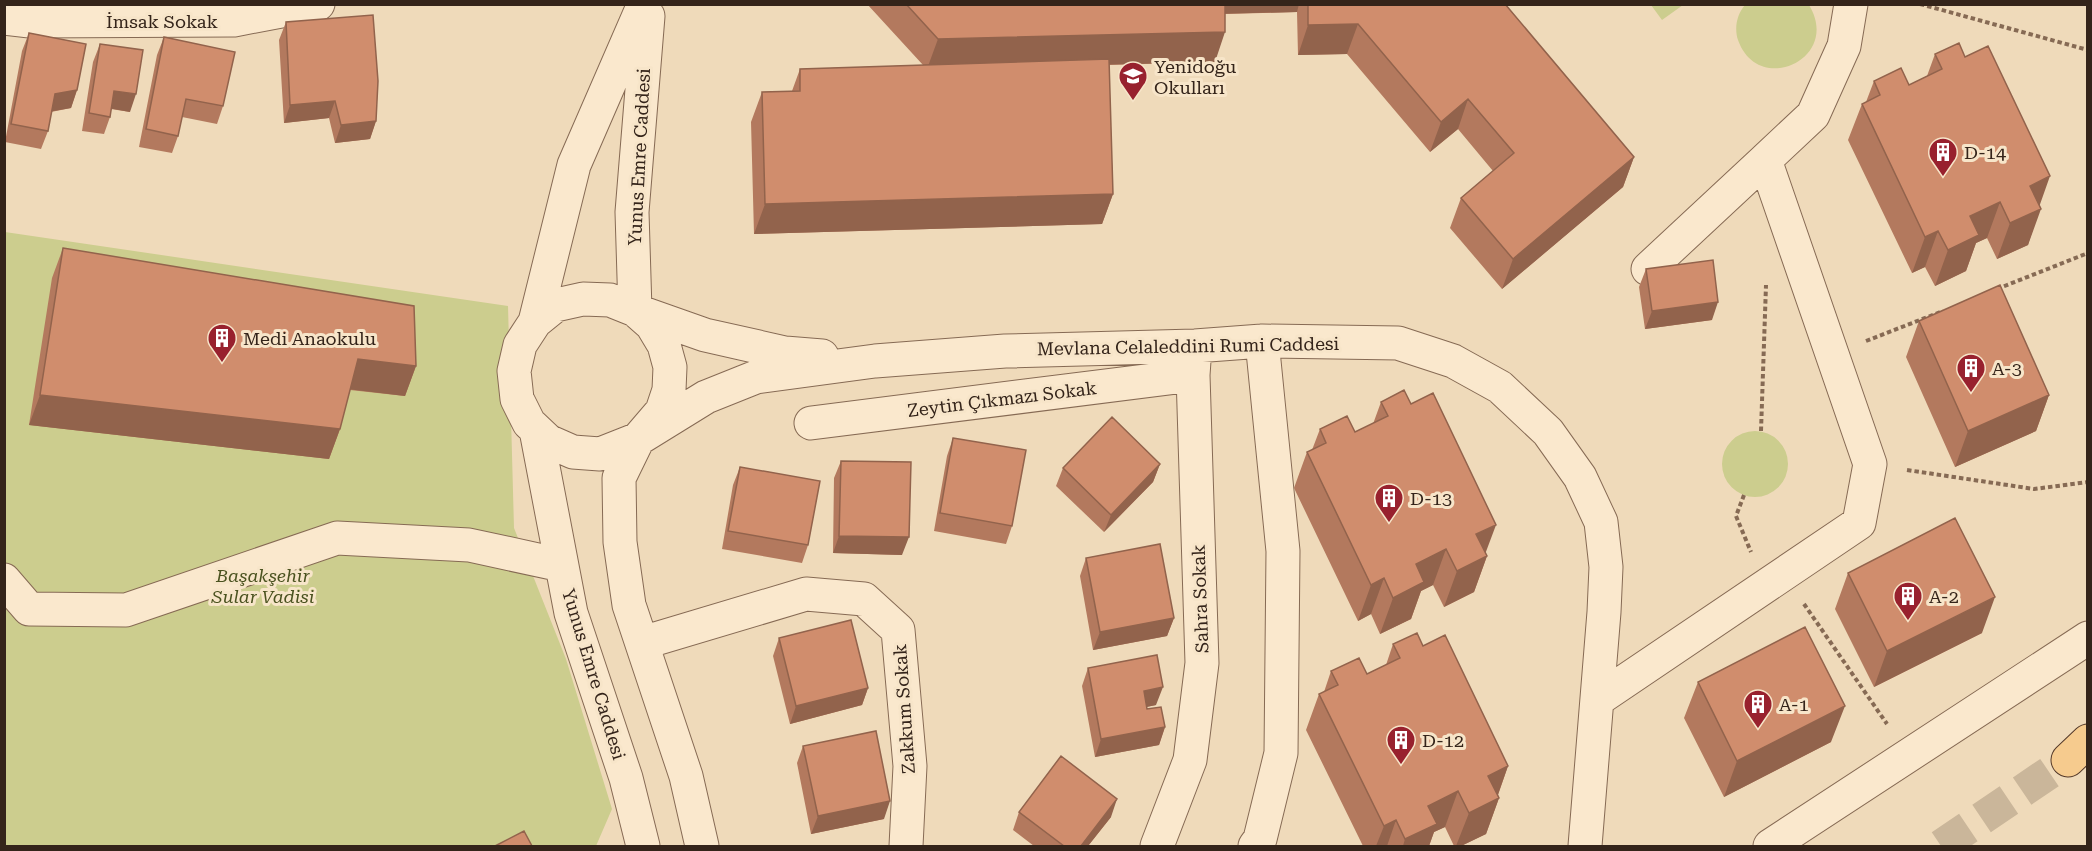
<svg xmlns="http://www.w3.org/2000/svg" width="2092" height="851" font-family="'Roboto Serif',serif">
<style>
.green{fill:#cccd8e}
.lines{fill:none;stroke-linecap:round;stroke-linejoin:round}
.major-tunnel{stroke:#cab69a;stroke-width:33;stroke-dasharray:33 16;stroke-linecap:butt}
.minor-casing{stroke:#866a54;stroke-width:35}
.major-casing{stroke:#533829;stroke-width:35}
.path{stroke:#866a54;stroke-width:4;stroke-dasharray:4.5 3;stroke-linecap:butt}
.minor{stroke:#fae8cd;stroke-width:33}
.major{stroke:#f6cb8e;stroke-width:33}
.wall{fill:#b3795e}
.shaded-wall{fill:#92634c}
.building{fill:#d08d6d;stroke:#92634c;stroke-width:1.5}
.labels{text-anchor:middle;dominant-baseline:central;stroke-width:6;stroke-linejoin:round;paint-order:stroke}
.street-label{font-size:18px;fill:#34241a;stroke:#f7e5c9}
.poi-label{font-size:18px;fill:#34241a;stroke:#f7e5c9;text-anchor:start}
.park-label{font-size:18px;font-style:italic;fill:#4a521f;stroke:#f7e5c9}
</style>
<rect width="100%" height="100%" fill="#efdaba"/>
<path class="green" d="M1651,5H1683L1662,20Z
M1745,5H1809C1842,59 1758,97 1738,40C1734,28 1737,14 1745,5Z
M5,232L508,306L514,528L566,659L612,809L596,846H5Z
M1722 464a33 33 0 1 1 66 0a33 33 0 1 1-66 0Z"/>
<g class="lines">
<path class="major-tunnel" d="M1941,846L2068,760"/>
<g class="minor-casing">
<path id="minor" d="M4,18L30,21L234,20L318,4
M1648,269L1765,160
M635,310L632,212L648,16
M637,311L705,335L785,353L822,356
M535,322L574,165L644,4
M811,423L1193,375
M536,430L571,613L626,778L643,846
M4,580L29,609L126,610L337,538L469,545L561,565
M642,643L806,594L864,599L898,630L910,766L906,846
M1597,700L1859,523L1870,464L1765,160L1813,115L1844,46L1851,4
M702,846L686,776L629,605L620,542L619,478L638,439L662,411L669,390L670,367L664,345L652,325L635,310L610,300L583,299L556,305L535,322L520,345L514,371L517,399L529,423L548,441L573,452L600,454L638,439L706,397L756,377L875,361L1005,351L1195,346L1262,341L1398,343L1453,361L1500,387L1548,432L1580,477L1601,522L1606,567L1604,612L1585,846
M1157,846L1190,760L1202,663L1193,375L1195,346
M1255,846L1260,839L1281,753L1283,551L1262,341
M1770,846L2088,638"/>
</g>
<g class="major-casing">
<path id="major" d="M2068,760L2088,741"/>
</g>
<path class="path" d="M1920,4L2088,50
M1997,289L2088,253
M1866,341L1943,311
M1761,431L1766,285
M1907,470L2034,489L2088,482
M1744,495L1736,516L1751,552
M1804,604L1887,724"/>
<use href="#minor" class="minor"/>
<use href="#major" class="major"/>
</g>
<path class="wall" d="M867,4H1505L1634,157L1623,187L1502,289L1450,228L1461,198L1493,171L1458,129L1430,152L1347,54L1298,55L1297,12L1225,14L1215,62L1109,65L1113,194L1102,224L754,234L751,122L762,92L792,91L800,69L923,65Z
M286,22L376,121L370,139L335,143L329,118L284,123L279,40Z
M29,33L77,90L71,108L51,112L48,131L41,149L5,142L22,51Z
M164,37L223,106L217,124L182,117L178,136L172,153L139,147L157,55Z
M100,44L130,112L111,109L110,117L104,134L82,131L93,62Z
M1935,54L1965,57L2040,206L2028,245L1997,259L1987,238L1976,243L1966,271L1935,286L1925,267L1912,273L1848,140L1862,104L1866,102L1874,81L1909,85L1927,76Z
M63,248L416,366L405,396L350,390L340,429L329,459L29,425L52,278Z
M1646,269L1712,320L1645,329L1639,287Z
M1919,321L2049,395L2036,431L1955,467L1906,357Z
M1381,402L1487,556L1474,592L1444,607L1433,585L1421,591L1411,619L1380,634L1371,614L1358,621L1294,488L1307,452L1312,450L1320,429L1355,432L1373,424Z
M953,438L1012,526L1006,544L934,531L947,456Z
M841,461L902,555L833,553L834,478Z
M1160,464L1153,482L1104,532L1056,486L1063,468Z
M740,467L808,545L802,563L722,549L733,485Z
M1086,558L1174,618L1167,636L1093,650L1080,576Z
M1848,573L1982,633L1874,687L1835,609Z
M779,638L868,688L862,705L790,724L773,656Z
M1393,644L1423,646L1508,766L1498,795L1499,798L1486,834L1461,846H1454L1445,827L1434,832L1429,846H1363L1306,730L1319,694L1324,692L1331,671L1367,674L1386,665Z
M1088,668L1156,705L1146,707L1147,709L1165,727L1159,745L1095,757L1082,686Z
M1698,682L1831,742L1724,797L1684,718Z
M803,746L884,819L811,834L797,763Z
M1019,812L1111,817L1088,846H1034L1013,830Z"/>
<path class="shaded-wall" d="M1217,4H1299L1297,12L1213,14Z
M1358,24L1347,54L1298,55L1308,25Z
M1225,32L1215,62L927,69L938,39Z
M77,90L71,108L48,112L55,94Z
M114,91L136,94L130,112L108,108Z
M1468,99L1458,129L1430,152L1441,122Z
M335,101L329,118L284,123L290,105Z
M376,121L370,139L335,143L341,125Z
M1634,157L1623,187L1502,289L1513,259Z
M2050,176L2038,210L2041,209L2028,245L1997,259L2010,223L2030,186Z
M1113,194L1102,224L754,234L765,204Z
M2000,202L1987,238L1976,243L1966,271L1935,286L1948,250L1970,216Z
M1938,231L1925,267L1912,273L1925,237Z
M1718,302L1712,320L1645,329L1652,311Z
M358,359L416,366L405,396L347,389Z
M40,395L340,429L329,459L29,425Z
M2049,395L2036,431L1955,467L1968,431Z
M1160,464L1153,482L1104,532L1111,515Z
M1496,525L1484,557L1487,556L1474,592L1444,607L1457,571L1476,534Z
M839,536L909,537L902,555L833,553Z
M1446,549L1433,585L1421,591L1411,619L1380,634L1393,598L1416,564Z
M1384,578L1371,614L1358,621L1371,585Z
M1995,597L1982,633L1874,687L1887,651Z
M1174,618L1167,636L1093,650L1100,632Z
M1163,687L1156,705L1137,709L1144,691Z
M868,688L862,705L790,724L796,706Z
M1845,706L1831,742L1724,797L1737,761Z
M1165,727L1159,745L1095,757L1101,739Z
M1508,766L1496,800L1499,798L1486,834L1461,846H1456L1469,813L1488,776Z
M1458,791L1445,827L1434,832L1429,846H1403L1405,839L1428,806Z
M1117,799L1111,817L1088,846H1081Z
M890,801L884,819L811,834L818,816Z
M1396,820L1387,846H1376L1384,826Z"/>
<path class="building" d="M906,4H1225V32L938,39Z
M1308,4H1505L1634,157L1513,259L1461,198L1514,153L1468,99L1441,122L1358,24L1308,25Z
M373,15L378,81L376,121L341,125L335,101L290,105L286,22Z
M29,33L86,44L77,90L55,94L48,131L11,124Z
M164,37L235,52L223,106L186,99L178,136L146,129Z
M1959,43L1965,57L1988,46L2050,176L2030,186L2041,209L2010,223L2000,202L1970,216L1979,235L1948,250L1938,231L1925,237L1862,104L1880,95L1874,81L1901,68L1909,85L1942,69L1935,54Z
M100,44L143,50L136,94L114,91L110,117L89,113Z
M1109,59L1113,194L765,204L762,92L800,91V69Z
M63,248L414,306L416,366L358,359L340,429L40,395Z
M1713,260L1718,302L1652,311L1646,269Z
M2000,285L2049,395L1968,431L1919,321Z
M1404,390L1411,404L1433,393L1496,525L1476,534L1487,556L1457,571L1446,549L1416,564L1424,582L1393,598L1384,578L1371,585L1307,452L1326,443L1320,429L1347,416L1355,432L1388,416L1381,402Z
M1112,417L1160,464L1111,515L1063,468Z
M953,438L1026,450L1012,526L940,513Z
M841,461L911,462L909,537L839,536Z
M740,467L820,481L808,545L728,531Z
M1955,518L1995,597L1887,651L1848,573Z
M1160,544L1174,618L1100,632L1086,558Z
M851,620L868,688L796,706L779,638Z
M1805,627L1845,706L1737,761L1698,682Z
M1417,633L1423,646L1445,635L1508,766L1488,776L1499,798L1469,813L1458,791L1428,806L1437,824L1405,839L1396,820L1384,826L1319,694L1338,685L1331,671L1359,658L1367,674L1400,658L1393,644Z
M1157,655L1163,687L1144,691L1147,709L1161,707L1165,727L1101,739L1088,668Z
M876,731L890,801L818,816L803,746Z
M1061,756L1117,799L1081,846H1064L1019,812Z
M524,831L532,846H495Z"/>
<defs>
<g id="school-pin" transform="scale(1.5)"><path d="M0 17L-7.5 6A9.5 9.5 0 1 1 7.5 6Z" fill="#98212e" stroke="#f7e5c9"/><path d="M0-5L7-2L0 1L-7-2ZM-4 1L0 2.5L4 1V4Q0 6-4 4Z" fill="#fff"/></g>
<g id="building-pin" transform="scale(1.5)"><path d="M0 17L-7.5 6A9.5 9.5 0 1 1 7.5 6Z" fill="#98212e" stroke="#f7e5c9"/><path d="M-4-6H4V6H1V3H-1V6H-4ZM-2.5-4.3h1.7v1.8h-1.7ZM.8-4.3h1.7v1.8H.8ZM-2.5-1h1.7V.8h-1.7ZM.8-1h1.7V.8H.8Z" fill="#fff"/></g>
</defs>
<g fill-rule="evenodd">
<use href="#school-pin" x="1133" y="76"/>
<use href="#building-pin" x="1943" y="152"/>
<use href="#building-pin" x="222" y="338"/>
<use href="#building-pin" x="1971" y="368"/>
<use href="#building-pin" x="1389" y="498"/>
<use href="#building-pin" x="1908" y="596"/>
<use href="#building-pin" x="1758" y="704"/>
<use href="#building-pin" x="1401" y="740"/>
</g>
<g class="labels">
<g class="street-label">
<text x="162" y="21">İmsak Sokak</text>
<text transform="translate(639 157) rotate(-87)">Yunus Emre Caddesi</text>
<text transform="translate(1188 346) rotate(-1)">Mevlana Celaleddini Rumi Caddesi</text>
<text transform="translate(1002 399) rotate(-7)">Zeytin Çıkmazı Sokak</text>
<text transform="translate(1200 599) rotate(-92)">Sahra Sokak</text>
<text transform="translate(594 674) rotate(73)">Yunus Emre Caddesi</text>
<text transform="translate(904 709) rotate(-94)">Zakkum Sokak</text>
</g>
<g class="poi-label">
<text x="1154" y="66">Yenidoğu<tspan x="1154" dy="21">Okulları</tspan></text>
<text x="1964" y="152">D-14</text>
<text x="243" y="338">Medi Anaokulu</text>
<text x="1992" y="368">A-3</text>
<text x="1410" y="498">D-13</text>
<text x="1929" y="596">A-2</text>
<text x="1779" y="704">A-1</text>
<text x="1422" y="740">D-12</text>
</g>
<g class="park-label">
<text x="263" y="575">Başakşehir<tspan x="263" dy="21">Sular Vadisi</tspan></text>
</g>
</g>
<rect width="2092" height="851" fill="none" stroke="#34241a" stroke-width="12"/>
</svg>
